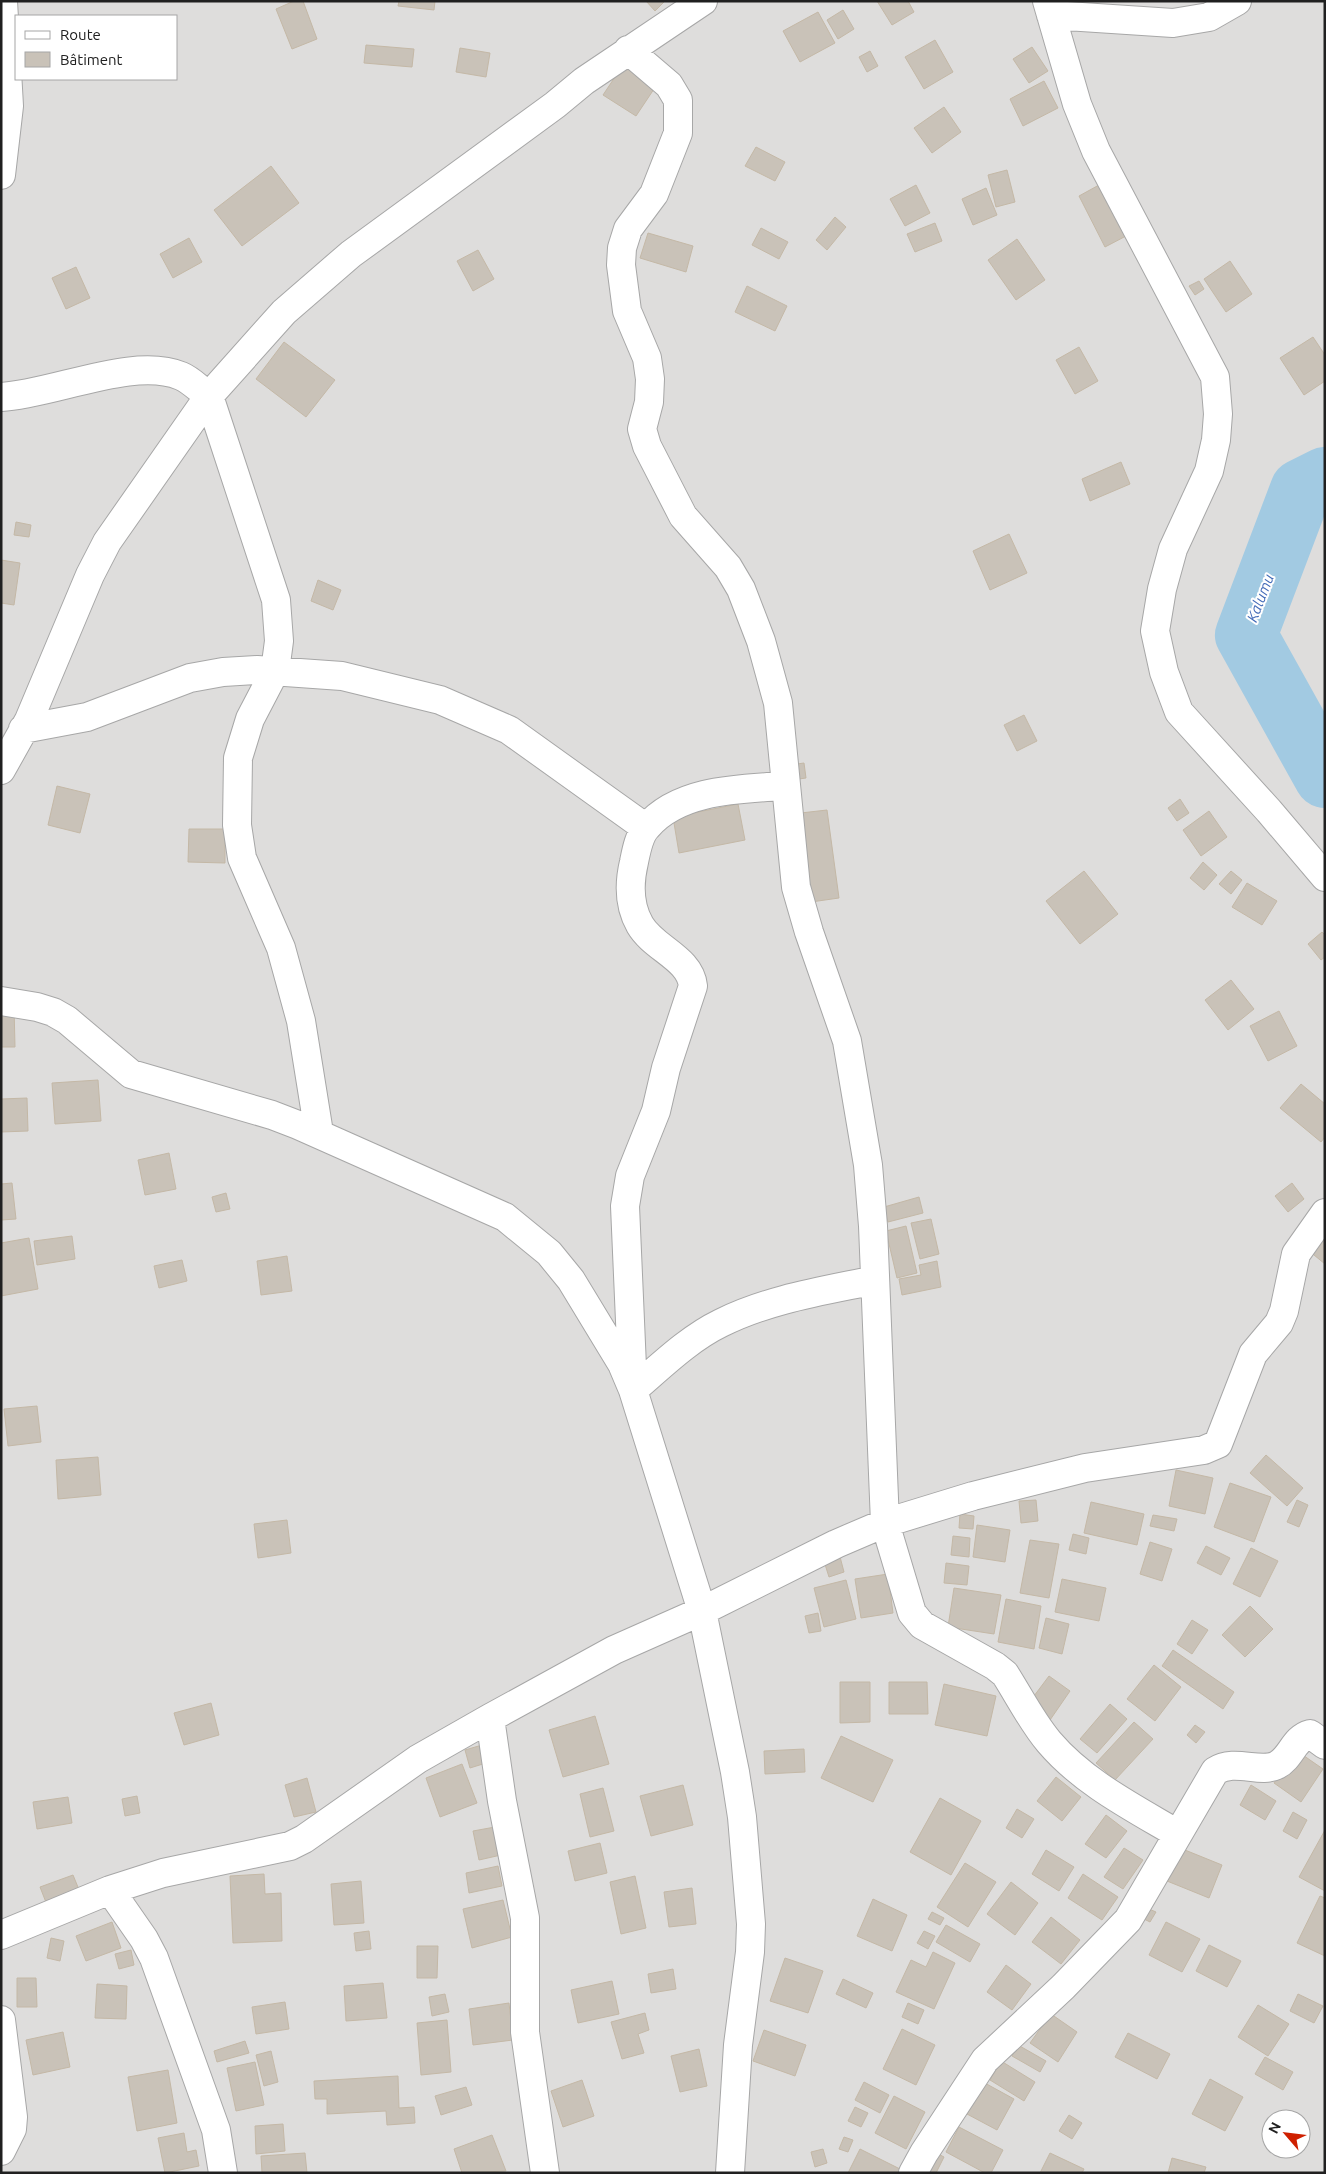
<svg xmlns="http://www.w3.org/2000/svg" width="1326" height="2174" font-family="Ubuntu,sans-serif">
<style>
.residential{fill:#dedddc;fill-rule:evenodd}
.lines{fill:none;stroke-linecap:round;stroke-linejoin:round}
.river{stroke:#a2cae2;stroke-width:62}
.building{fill:#c9c2b8;stroke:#c4b8a6}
.minor-casing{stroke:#a7a7a7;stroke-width:30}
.minor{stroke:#fff;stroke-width:28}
.labels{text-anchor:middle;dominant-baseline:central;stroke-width:4;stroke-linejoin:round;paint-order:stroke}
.water-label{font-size:15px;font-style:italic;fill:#436bb8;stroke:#fff}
</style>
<rect width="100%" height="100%" fill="#f1efe5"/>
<path class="residential" d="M1,1H1325V2173H1ZM16,16H176V79H16ZM1271,2119H1301V2149H1271Z"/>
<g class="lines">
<path class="river" d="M1325,478L1301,490L1246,635L1325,777"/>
</g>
<path class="building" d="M294,1H303L317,39L292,49L276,9Z
M399,1H435L434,10L398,6Z
M646,1H665L655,11Z
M877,1H908L914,12L892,25Z
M843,10L854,29L838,39L827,20Z
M818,12L835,43L800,62L783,31Z
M935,40L953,72L924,89L905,57Z
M366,45L414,49L412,67L364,63Z
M1032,47L1048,71L1029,83L1013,59Z
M460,48L490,53L486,77L456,72Z
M870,51L878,66L867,72L859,57Z
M623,65L656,86L636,116L603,95Z
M1044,81L1058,108L1023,126L1010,99Z
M944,107L961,132L932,153L914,128Z
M756,147L785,162L775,181L745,166Z
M271,166L299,203L242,246L214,210Z
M1007,170L1015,202L996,207L988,175Z
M916,185L930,213L905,226L890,199Z
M1099,185L1126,236L1105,247L1079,196Z
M986,188L997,215L973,225L962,199Z
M835,217L846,227L827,250L816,240Z
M935,223L942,241L915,252L907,234Z
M761,228L788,242L779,259L752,245Z
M648,233L693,246L686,272L640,258Z
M189,238L202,262L173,278L160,254Z
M1017,239L1045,280L1016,300L988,260Z
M478,250L494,279L473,291L457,261Z
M1230,261L1252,294L1226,312L1204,279Z
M76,267L90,298L66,309L52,278Z
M1199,281L1204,289L1195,295L1189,286Z
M747,286L787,306L775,331L735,312Z
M1313,337L1325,355V381L1304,395L1280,358Z
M284,342L335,380L306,417L256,379Z
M1079,347L1098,381L1075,394L1056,360Z
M1121,462L1130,484L1090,501L1082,479Z
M16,522L31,525L29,537L14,535Z
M1009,534L1027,573L990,590L973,551Z
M1,560L20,563L14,605L1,603Z
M318,580L341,590L333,610L311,601Z
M1024,715L1037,741L1017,751L1004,725Z
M804,763L806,778L792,780L790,765Z
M57,786L90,794L80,833L48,825Z
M1180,799L1189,813L1177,821L1168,808Z
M738,804L745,840L679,853L673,817Z
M827,810L839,898L804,903L792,814Z
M1209,811L1227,837L1201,856L1183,830Z
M189,829H225V863L188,862Z
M1203,862L1217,875L1204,890L1190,878Z
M1084,871L1118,914L1080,944L1046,901Z
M1231,871L1242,880L1231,894L1219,884Z
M1247,883L1277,901L1262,925L1232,907Z
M1322,932L1325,935V957L1321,960L1308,944Z
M1231,980L1254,1009L1228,1030L1205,1000Z
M1,1006H14L15,1047H1Z
M1279,1011L1297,1046L1268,1061L1250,1026Z
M98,1080L101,1121L55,1124L52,1083Z
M1301,1084L1325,1104V1137L1321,1142L1280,1108Z
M27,1098L28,1131L1,1132V1099Z
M169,1153L176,1189L145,1195L138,1160Z
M12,1183L16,1219L1,1220V1184Z
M1292,1183L1304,1199L1288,1212L1275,1196Z
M226,1193L230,1209L216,1212L212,1197Z
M919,1197L923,1213L888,1222L884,1207Z
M931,1219L939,1254L920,1259L911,1223Z
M1325,1219V1264L1303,1246Z
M906,1226L917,1273L897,1278L886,1231Z
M72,1236L75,1259L37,1265L34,1241Z
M29,1238L38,1289L1,1296V1243Z
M287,1256L292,1291L261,1295L257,1261Z
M182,1260L187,1281L159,1288L154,1266Z
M937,1261L941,1287L902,1295L899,1279L921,1275L919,1265Z
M37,1406L41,1442L8,1446L4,1409Z
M1266,1455L1303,1488L1287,1506L1250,1473Z
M98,1457L101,1495L58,1499L56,1460Z
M1176,1470L1213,1478L1205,1514L1169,1506Z
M1230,1483L1271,1497L1254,1542L1214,1527Z
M1036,1500L1038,1521L1021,1523L1019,1501Z
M1297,1500L1308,1505L1299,1527L1287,1522Z
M1091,1502L1144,1514L1137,1545L1084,1533Z
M960,1514L974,1516L973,1529L959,1528Z
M1153,1515L1177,1519L1174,1531L1150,1526Z
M287,1520L291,1553L258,1558L254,1524Z
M977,1525L1010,1530L1005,1562L973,1557Z
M1073,1534L1089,1538L1086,1554L1069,1550Z
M953,1536L970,1538L969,1557L951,1555Z
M1030,1540L1059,1544L1049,1598L1020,1593Z
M1150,1542L1172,1549L1162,1581L1140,1574Z
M1206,1546L1230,1558L1221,1575L1197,1563Z
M1251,1548L1278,1561L1260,1597L1233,1584Z
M839,1553L844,1572L829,1577L823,1558Z
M946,1563L969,1566L967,1585L944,1583Z
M888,1574L893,1613L861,1618L855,1579Z
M1062,1579L1106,1588L1099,1621L1055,1612Z
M846,1580L856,1619L824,1627L814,1588Z
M954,1588L1001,1595L994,1634L948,1627Z
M1006,1599L1041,1606L1034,1649L998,1642Z
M1250,1606L1273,1629L1245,1657L1222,1635Z
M818,1613L821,1631L809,1633L805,1616Z
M1046,1618L1069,1624L1062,1654L1039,1648Z
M1192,1620L1208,1630L1192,1654L1177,1644Z
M1173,1650L1234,1692L1223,1709L1162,1666Z
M1154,1665L1181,1687L1155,1721L1127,1699Z
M1049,1676L1070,1691L1050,1720L1028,1704Z
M840,1682H870V1722L840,1723Z
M889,1682H927L928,1714H889Z
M944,1684L996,1696L987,1736L935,1725Z
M211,1703L219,1735L184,1745L174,1713Z
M1110,1704L1127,1719L1097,1753L1080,1739Z
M595,1716L609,1764L563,1777L549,1730Z
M1134,1722L1153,1739L1115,1780L1096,1763Z
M1195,1725L1205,1732L1196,1743L1187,1735Z
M841,1736L893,1760L873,1802L821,1778Z
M482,1745L486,1763L470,1768L465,1750Z
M804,1749L805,1772L765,1774L764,1751Z
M1297,1751L1323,1769L1301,1802L1274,1783Z
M462,1764L477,1803L440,1817L426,1778Z
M1056,1777L1081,1797L1062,1821L1037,1801Z
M307,1778L316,1812L294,1817L285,1785Z
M683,1785L693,1825L651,1836L640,1796Z
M1251,1785L1276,1801L1265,1820L1240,1805Z
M603,1788L614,1831L590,1837L580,1794Z
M137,1796L140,1813L125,1816L122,1799Z
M68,1797L72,1823L37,1829L33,1802Z
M940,1798L981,1821L951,1875L910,1852Z
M1017,1809L1034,1819L1022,1838L1006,1828Z
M1293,1812L1307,1820L1297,1839L1283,1831Z
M1106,1815L1127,1831L1106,1858L1085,1844Z
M495,1827L501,1855L479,1860L473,1831Z
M1325,1830V1891L1299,1877Z
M600,1843L607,1873L575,1881L568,1851Z
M1124,1848L1143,1860L1123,1889L1104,1877Z
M1180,1848L1222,1865L1209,1898L1167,1881Z
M1046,1850L1074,1867L1059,1891L1032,1874Z
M965,1863L996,1882L968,1927L937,1907Z
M498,1866L502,1886L469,1893L466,1873Z
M264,1874L265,1894L281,1893L282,1941L233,1943L230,1876Z
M1083,1874L1118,1897L1102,1920L1068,1898Z
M73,1875L82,1897L49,1910L40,1887Z
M635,1876L646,1928L621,1934L610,1882Z
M361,1881L364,1923L334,1925L331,1884Z
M1011,1882L1038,1903L1015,1935L987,1914Z
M692,1888L696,1924L669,1927L664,1892Z
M1320,1896L1325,1898V1956L1297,1943Z
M873,1899L907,1915L892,1951L857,1936Z
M503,1900L512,1937L472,1948L463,1909Z
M1149,1909L1156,1912L1150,1922L1144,1919Z
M932,1912L944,1918L940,1925L928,1919Z
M1051,1917L1080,1940L1061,1964L1032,1942Z
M112,1922L121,1948L86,1961L76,1936Z
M1166,1922L1200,1939L1182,1972L1149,1955Z
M946,1925L980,1944L970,1962L936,1942Z
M369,1931L371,1949L356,1951L354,1933Z
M924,1931L935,1936L928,1949L917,1943Z
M51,1938L64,1941L60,1961L47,1958Z
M1209,1945L1241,1961L1227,1987L1196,1971Z
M417,1946H438L437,1978H417Z
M131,1950L134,1965L119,1969L115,1954Z
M933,1952L955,1963L934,2009L896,1992L911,1960L926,1967Z
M785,1958L823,1971L808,2013L770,2001Z
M1006,1965L1031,1984L1012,2010L987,1992Z
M673,1969L676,1989L651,1993L648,1974Z
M17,1978H36L37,2007H17Z
M843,1979L873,1993L866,2008L836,1994Z
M612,1981L619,2014L578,2023L571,1990Z
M383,1983L387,2018L346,2021L344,1986Z
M97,1984L127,1986L126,2019L95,2018Z
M445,1994L449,2012L432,2016L429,1997Z
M1298,1994L1323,2006L1314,2023L1290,2011Z
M285,2002L289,2029L256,2034L252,2007Z
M509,2003L513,2040L473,2045L469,2009Z
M908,2003L924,2010L918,2024L902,2017Z
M1258,2005L1289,2024L1268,2056L1238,2037Z
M645,2013L649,2030L638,2034L644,2053L622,2059L611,2022Z
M1051,2014L1077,2032L1058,2062L1030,2043Z
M447,2020L451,2072L421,2075L417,2023Z
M902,2029L935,2045L916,2085L883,2069Z
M764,2030L806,2045L795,2076L753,2061Z
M63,2032L70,2067L33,2075L26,2040Z
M1128,2033L1170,2054L1157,2079L1115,2057Z
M245,2041L249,2053L217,2062L214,2051Z
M1018,2045L1046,2061L1040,2072L1012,2056Z
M699,2049L707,2086L680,2092L671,2056Z
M271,2051L278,2082L264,2086L256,2055Z
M1265,2057L1293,2072L1283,2090L1255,2074Z
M1001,2061L1035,2082L1024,2101L990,2080Z
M255,2062L264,2105L236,2111L227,2068Z
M168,2070L177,2123L137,2131L128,2077Z
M398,2076L399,2108L414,2107L415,2123L387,2125L386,2111L327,2114V2099H315L314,2081Z
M1210,2079L1243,2097L1225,2131L1192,2114Z
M582,2080L594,2116L563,2127L551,2091Z
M864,2082L889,2095L880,2113L855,2100Z
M983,2082L1014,2099L997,2130L967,2114Z
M466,2087L472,2105L441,2115L435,2096Z
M894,2096L925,2112L906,2149L875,2133Z
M855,2107L868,2113L861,2127L848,2121Z
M1069,2115L1082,2123L1072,2139L1059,2131Z
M283,2124L285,2151L256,2154L255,2126Z
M959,2127L1003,2150L991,2173H985L946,2152Z
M184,2133L187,2152L196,2150L199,2166L165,2173L158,2138Z
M492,2135L506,2171L462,2173L454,2149Z
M844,2137L853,2140L848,2152L839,2149Z
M823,2149L827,2163L815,2167L811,2152Z
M860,2149L902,2170L900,2173H848Z
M929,2149L944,2157L936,2173H917Z
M305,2153L307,2173H262L261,2156Z
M1050,2153L1084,2169L1082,2173H1040Z
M1172,2158L1206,2167L1204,2173H1168Z"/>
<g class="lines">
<g class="minor-casing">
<path id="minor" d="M1047,1L1077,104L1096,151L1215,377L1218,414L1216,440L1209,471L1173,549L1162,589L1155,631L1164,672L1179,712L1269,811L1325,877
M1051,15L1173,23L1209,17L1237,1
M628,50L669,85L678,100V133L654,194L628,229L622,248L621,265L627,311L647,358L650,379L649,402L642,429L647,446L683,516L728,567L741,589L761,641L778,703L796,887L809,932L847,1041L868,1165L873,1226L885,1523L912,1613L922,1625L995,1666L1005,1674C1019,1696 1032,1722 1049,1742C1083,1782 1132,1807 1176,1833
M1,175L9,106L3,1
M1,397C54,394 134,356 181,376C191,380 200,390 209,396L276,600L279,641L275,671L250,719L238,758L237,825L242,858L281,948L301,1021L319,1133
M23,729L87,717L190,678L223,672L257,670L342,676L440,700L509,730L646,828
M1,770L29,720L90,575L107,542L209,396L284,312L351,254L555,105L584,81L703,1
M785,786C740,789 679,789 647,827C639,835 636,852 634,862C629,883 629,906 640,925C654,949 690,958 693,986L666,1068L656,1111L630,1176L625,1206L633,1390C660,1367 688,1339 721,1323C769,1299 823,1291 875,1280
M1,1001L37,1007L53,1012L67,1020L131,1074L272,1115L298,1125L505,1217L549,1253L571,1280L622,1364L633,1390L702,1611L735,1772L742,1817L751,1924L750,1952L738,2045L730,2173
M490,1718L502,1801L525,1918V2032L545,2173
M110,1890L144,1939L154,1958L216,2130L223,2173
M1,1935L110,1890L163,1873L290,1846L304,1839L418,1759L490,1718L614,1650L702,1611L836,1544L885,1523L973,1496L1085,1468L1204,1450L1218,1444L1253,1354L1279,1323L1284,1311L1296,1254L1325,1213
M1,2020L13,2117L12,2129L1,2151
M913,2173L924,2153L985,2060L1063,1987L1128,1920L1215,1771C1235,1758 1260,1774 1277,1765C1291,1758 1294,1738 1310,1734L1325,1745"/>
</g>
<use href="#minor" class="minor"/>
</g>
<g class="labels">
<g class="water-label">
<text transform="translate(1260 598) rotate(-69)">Kalumu</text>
</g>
</g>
<rect width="1326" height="2174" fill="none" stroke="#202020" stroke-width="5"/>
<rect x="15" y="15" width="162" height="65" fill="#ffffff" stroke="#a6a6a6"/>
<rect x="25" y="31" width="25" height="8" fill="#ffffff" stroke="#a6a6a6"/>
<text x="60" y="40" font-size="15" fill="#202020">Route</text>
<rect x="25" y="52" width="25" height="15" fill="#c9c2b8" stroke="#a6a6a6"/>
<text x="60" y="65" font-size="15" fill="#202020">Bâtiment</text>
<g transform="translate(1286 2134) rotate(298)"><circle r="24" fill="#ffffff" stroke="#a6a6a6"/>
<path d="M0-4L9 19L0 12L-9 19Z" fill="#cf2000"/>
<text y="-8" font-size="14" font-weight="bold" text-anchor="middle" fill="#202020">N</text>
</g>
</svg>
